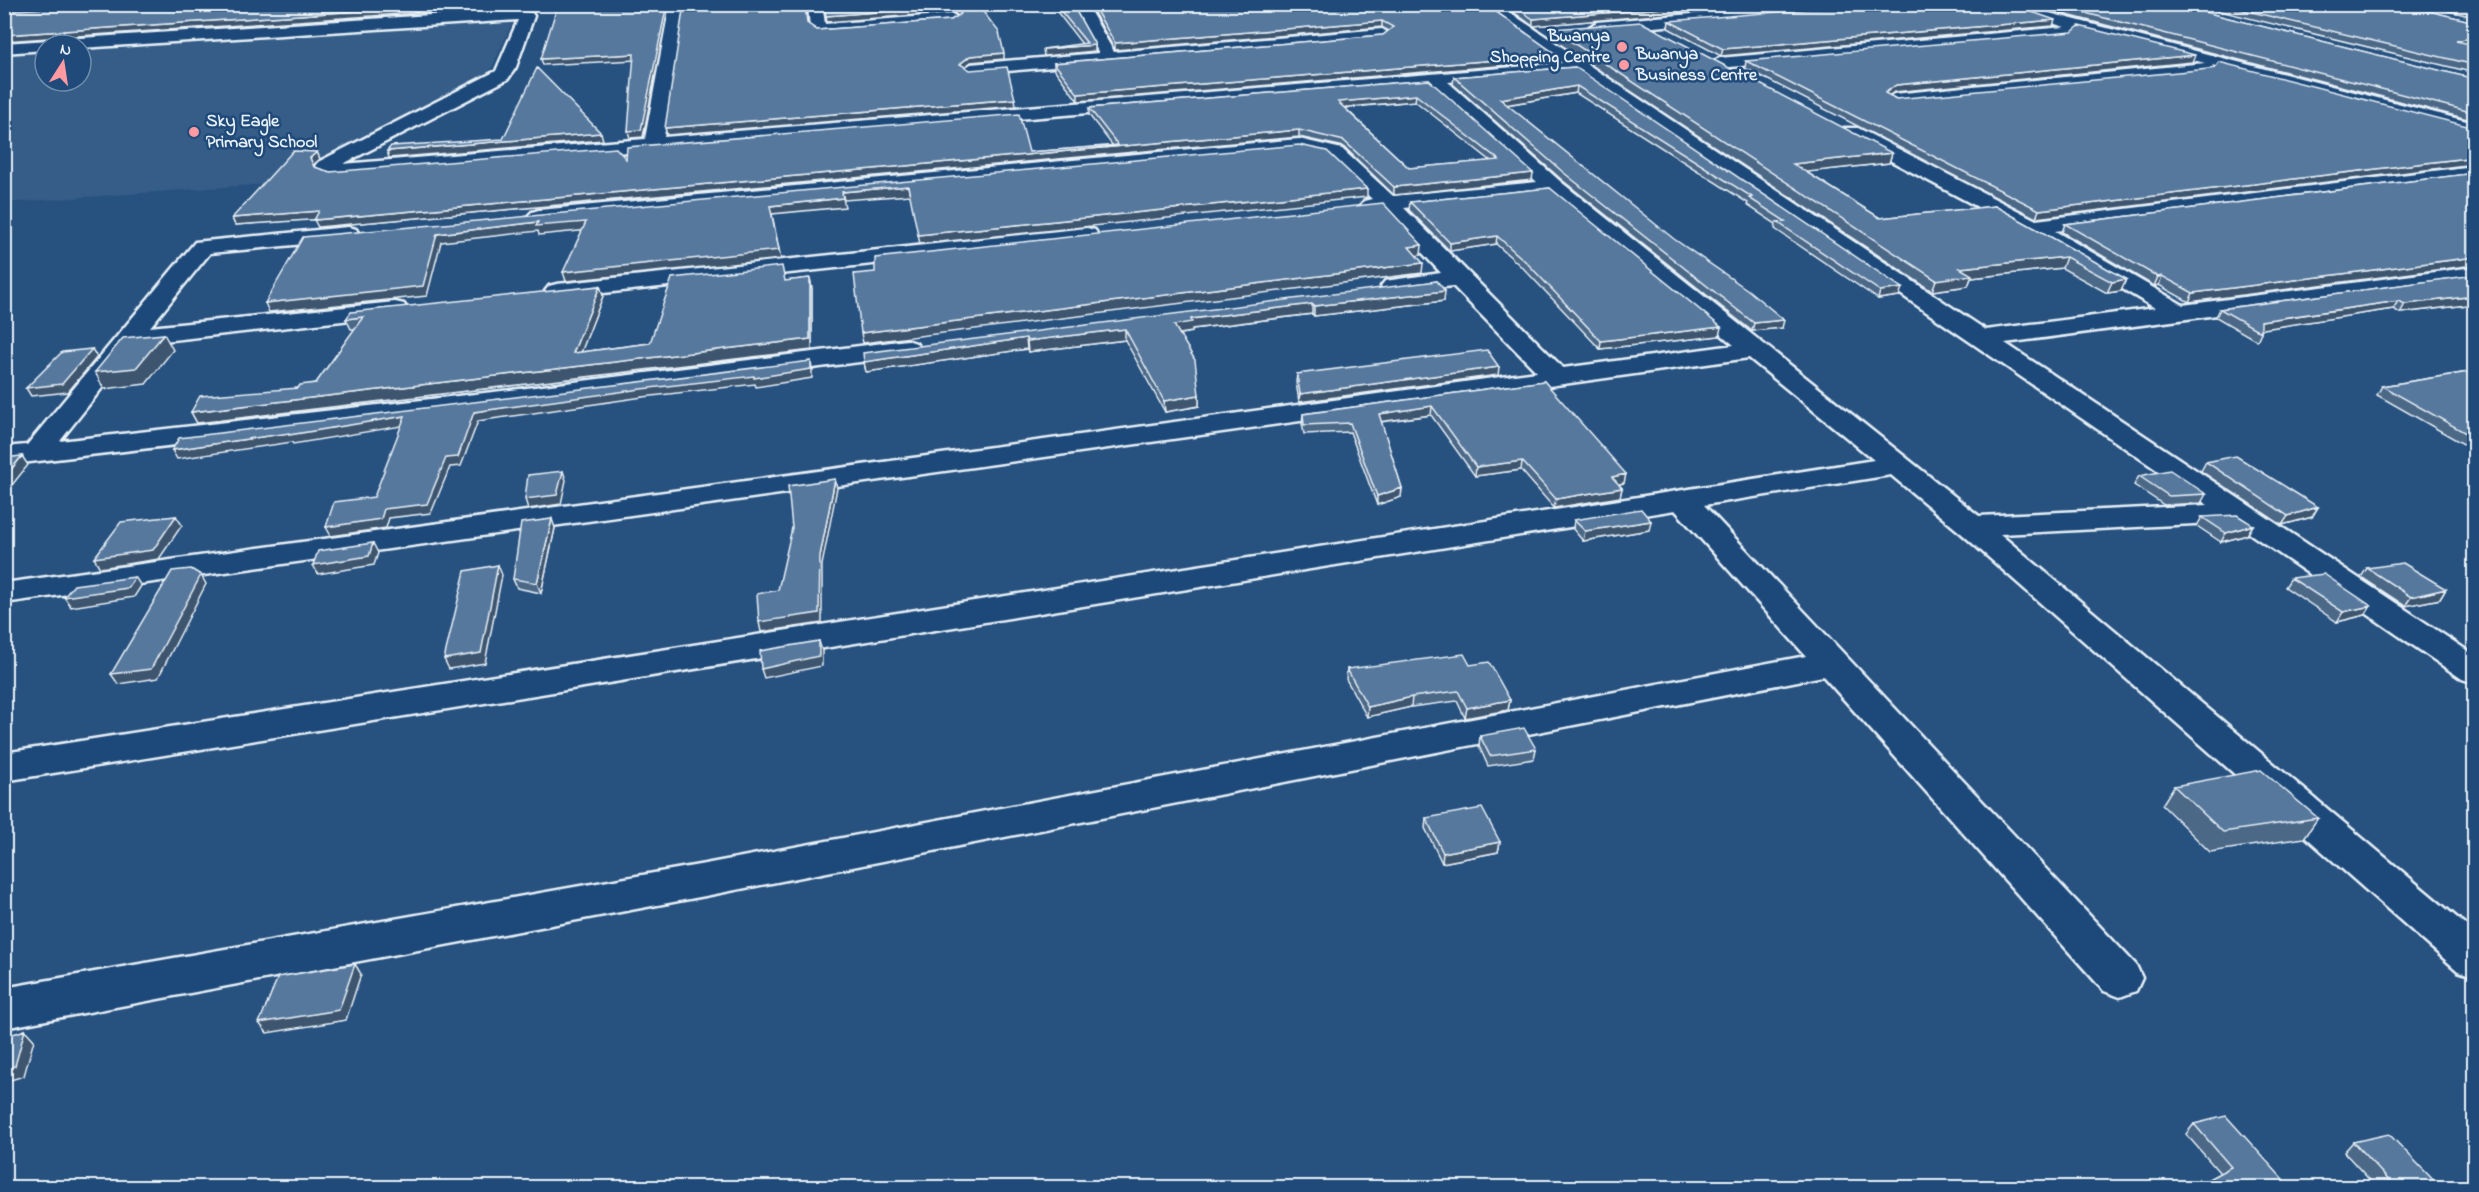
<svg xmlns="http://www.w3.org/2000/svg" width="2479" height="1192" font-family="'Indie Flower',sans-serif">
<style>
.built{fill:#355d88}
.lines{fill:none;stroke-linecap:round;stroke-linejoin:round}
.street-casing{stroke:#e8f1f8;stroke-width:5}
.street{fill:#1f4a7a;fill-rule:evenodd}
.wall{fill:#4b6787;stroke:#e8f1f8;stroke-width:1.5;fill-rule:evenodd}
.shaded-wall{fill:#3d546e;stroke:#e8f1f8;stroke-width:1.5}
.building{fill:#57789d;stroke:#e8f1f8;stroke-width:1.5;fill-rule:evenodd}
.poi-dot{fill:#ff9aa2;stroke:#1f4a7a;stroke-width:2}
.labels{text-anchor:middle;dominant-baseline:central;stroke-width:5;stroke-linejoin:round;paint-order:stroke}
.far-poi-label{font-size:18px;font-weight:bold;fill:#e8f1f8;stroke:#1f4a7a;text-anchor:start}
</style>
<rect width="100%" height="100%" fill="#27517f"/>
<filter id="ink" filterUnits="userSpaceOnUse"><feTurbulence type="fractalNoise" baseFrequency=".0167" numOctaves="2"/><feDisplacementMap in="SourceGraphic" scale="12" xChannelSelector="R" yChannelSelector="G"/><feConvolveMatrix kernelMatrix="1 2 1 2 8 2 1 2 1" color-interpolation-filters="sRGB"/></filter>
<g filter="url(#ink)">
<path class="built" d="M515,17L486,80L281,183L5,203V52L45,49V81H81V47Z"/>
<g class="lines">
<g class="street-casing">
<path id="street" d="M33,4H108L101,8L4,15V7Z
M670,4H684L664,137L1562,63L1479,4H1497L1986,330L2155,308L2025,232L1844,136L1842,132L1844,128H1858L2036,220L2474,166V178L2055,231L2183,305L2474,267V281L2005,343L2474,655V683L2462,679L2233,522L2000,534L2474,932V976L2458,971L1961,533L1891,475L1704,505L2136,965L2142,978L2136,991L2120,997L2104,991L1823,676L705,896L4,1028V988L705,864L1806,656L1675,510L4,781V753L1874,460L1749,358L4,603V583L1537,372L1453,286L1393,293L1385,291L1381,286L1385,281L1441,273L1383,210L1364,209L1361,205L1364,201L1372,199L1328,157L1299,151L539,222L532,220L528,216L532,212L539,210L1299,139L1342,149L1393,196L1537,182L1429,84L333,177L319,173L315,166L318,162L496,71L518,20L81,48V45H45V50L4,53V43L508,10L532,13L534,16L516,67L508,79L343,164L645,139ZM1575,71L2208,505L1979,516L1561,182L1448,82ZM1550,193L1734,345L1563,368L1404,208Z
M808,4H822L825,24L952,14L960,19L952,24L818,34L810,29Z
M1071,4H1086L1114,52L1382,29L1390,34L1382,39L971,74L963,69L971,64L1099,53Z
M1812,4H1877L1870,8L1597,32L1589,27L1597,22Z
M1988,4H2014L2474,123V133L2212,65L2214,68L2212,72L2206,73L1894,104L1885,99L1894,94L2205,63L2076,30L2074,34L2069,36L1719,68L1711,63L1719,58L2065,27Z
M348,227L356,229L359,234L356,239L210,253L150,327L395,302L404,304L407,309L404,314L137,344L60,441L511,390L907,340L916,343L920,348L916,353L907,356L511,406L4,465V447L27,445L195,242Z
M1087,228L1095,230L1098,235L1095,240L557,298L549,296L545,291L549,286L557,284Z"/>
</g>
<use href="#street" class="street"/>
</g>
<path class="wall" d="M684,4H806L807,24L817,30L951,20L958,16L953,12L827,22L824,4H977L1004,59L971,62L965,67L1016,106L667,135Z
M1051,4H1072L1095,45V51L1044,56L1082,44Z
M1089,4H1485L1557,55L1556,61L1078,101L1054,69V63L1383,35L1388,31L1382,27L1115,50Z
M1502,4H1780L1533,26Z
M2025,4H2172L2475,79V121Z
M2191,4H2399L2475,22V43L2470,44L2475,45V73Z
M2420,4H2475L2474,17Z
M1669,21L2053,26L1721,56L1668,28Z
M1552,29L1892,153L1889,163L1806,172L1880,218L1995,206L2126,279L2121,291L2107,293L2062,268L1971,278L1968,286L1932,291L1551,38Z
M1746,61L2192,62L1894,92L1889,95L1896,99L2475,128V164H2474L2036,218L1745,68Z
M1575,67L1899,296L1878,299L1775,229L1776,224L1747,205L1748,203L1576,93L1506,105L1782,328L1752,331L1562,180L1453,84L1454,77Z
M1429,80L1532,180L1394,195L1344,147L1299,137L318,227L315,219L235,225L232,218L317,152L320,159L313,165L314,167L330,172L626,159L1029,152L1113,146L1089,115V108ZM1415,101L1491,161L1409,168L1345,108Z
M2475,173V265H2474L2189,302L2159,285L2154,286L2062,232L2065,224Z
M1550,188L1719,336L1600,349L1525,270L1496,244L1450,251L1409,210L1410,202Z
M2475,275V304L2400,313L2393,309L2261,329V332L2257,341L2216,317L2220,309Z
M810,278L812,289V350L197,423L191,412L298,388L316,383L355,329H351L346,319L600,286L603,296L581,352L650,343L785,281Z
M1437,281L1444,301L1314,316L1312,314L1192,329V332L1180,334L1199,395V406L1165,412L1125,340L1028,352L1027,349L866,372L864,362Z
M2475,371V443L2465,445L2377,395L2382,386Z
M1297,374L1498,375L1299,402L1296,382Z
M1544,381L1624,483L1618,484L1622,488L1620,497L1554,508L1521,470L1475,476L1431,415L1381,422L1402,488L1401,497L1377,505L1350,432L1304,434L1302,423L1303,414Z
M2206,462L2318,507L2312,517L2282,525L2201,471Z
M2139,476L2206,494L2201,503L2164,505L2134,485Z
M2202,517L2253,525L2247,535L2221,542L2197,526Z
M1574,520L1649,530L1583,541L1573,529Z
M555,528L541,593L517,588L513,579Z
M2367,568L2446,589L2440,599L2405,606L2361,577Z
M2291,578L2365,615L2337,622L2285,587Z
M1470,665L1510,700L1508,710L1465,718L1457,701L1411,707L1367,717L1346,679L1347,669Z
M1480,736L1536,749L1534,759L1488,766L1479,746Z
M2174,786L2318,818L2304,838L2210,852L2162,805Z
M1426,818L1500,842L1498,852L1442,863L1425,828Z
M2194,1124L2291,1188H2198L2203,1182L2220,1173L2186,1134Z
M2353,1142L2441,1188H2377L2344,1152Z"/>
<path class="shaded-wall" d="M463,4H548L4,41V35Z
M667,4H669L643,137L630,138L628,131Z
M1710,4H1780L1533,26V19Z
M952,6L953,12L827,22L826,16Z
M2055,20L2053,26L1721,56L1723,49Z
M1382,21V27L1115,50V43Z
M2475,37V43L2452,47L2456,41Z
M1095,45V51L1044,56L1043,49Z
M1004,53V59L971,62L961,70L960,64L970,56Z
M634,54L636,60L543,65L541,59Z
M1557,55L1556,61L1078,101V94Z
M2195,55L2192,62L1894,92L1883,100L1885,93L1896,85Z
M1577,86L1576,93L1499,106L1500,99Z
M1416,95L1415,101L1338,108V102Z
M1015,99L1016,106L667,135L665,128Z
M1299,130V137L318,227L314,220Z
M601,133L603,140L389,158L387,151Z
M317,152L320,159L313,165L310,158Z
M1892,153L1889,163L1790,174L1793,164Z
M2475,157L2474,164L2036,218L2039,210Z
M1533,173L1532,180L1394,195V187Z
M908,186L910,195L844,200L842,192Z
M1367,189V197L920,244L918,235Z
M843,198L845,207L772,214L781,259L566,281L563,272L770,206Z
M319,211L323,219L235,225L232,218Z
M538,222H586L589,230L539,235L538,231L441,242L427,296L269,312L265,303L437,234Z
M1497,236L1496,244L1450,251V243Z
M1422,245L1421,255L1409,257V247Z
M2066,257L2062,268L1971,278L1968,286L1932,291L1936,280L1960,268Z
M2475,257L2474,265L2189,302L2193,293Z
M1423,263L1422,273L863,343L861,333Z
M2162,276L2159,285L2154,286L2158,277Z
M810,278L812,289V350L197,423L191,412L810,339Z
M2126,279L2121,291L2107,293L2112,282Z
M600,286L603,296L577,363L573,353Z
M1902,288L1899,296L1878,299L1880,291Z
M1445,291L1444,301L1314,316V306Z
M2475,296V304L2400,313L2405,304Z
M2398,301L2393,309L2257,330L2261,321Z
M1312,304V314L1192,329V332L1174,335V325L1191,319Z
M1784,320L1782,328L1752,331L1754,323Z
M1721,327L1719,336L1600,349L1601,341Z
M1125,329V340L1028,352L1027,341Z
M164,334L173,350L146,384L104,389L95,372Z
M1026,338L1027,349L866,372L864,362Z
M92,349L97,357L68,392L31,396L26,388Z
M811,361L812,370V378L756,387L755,384L643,397L478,421L461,466L450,467L431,513L389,518L386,528L331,536L326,527L384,509L446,458L474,412Z
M1499,367L1498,375L1299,402L1300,394Z
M1199,395V406L1165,412L1164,401Z
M1432,406L1431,415L1378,422L1379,414Z
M405,416L408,425L293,444L292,442L177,459L172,450Z
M2475,435V443L2465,445L2471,436Z
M22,456L28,465L4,495V478Z
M1522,461L1521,470L1475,476L1476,467Z
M563,471L566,480L561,504L528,509L525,499Z
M1626,474L1624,483L1610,486L1612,477Z
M835,479L837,488L822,565V623L761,632L759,622L820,556Z
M1402,488L1401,497L1377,505V496Z
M1622,488L1620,497L1554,508L1556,499Z
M2318,507L2312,517L2282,525L2288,516Z
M176,516L182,525L159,559L100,568L94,558Z
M552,519L555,528L541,593L537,583Z
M1651,521L1649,530L1583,541L1585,531Z
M2253,525L2247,535L2221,542L2226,533Z
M373,543L378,553L374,565L318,574L313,565Z
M498,565L502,575L485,663L449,669L444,659Z
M201,575L206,584L158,678L118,684L111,674Z
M135,577L141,586L134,597L71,607L64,597Z
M2446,589L2440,599L2405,606L2411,597Z
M2371,606L2365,615L2337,622L2343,612Z
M819,641L822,651V666L764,678L761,669Z
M1412,697L1411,707L1367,717L1368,707Z
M1510,700L1508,710L1465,718L1467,708Z
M1500,842L1498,852L1442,863L1443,853Z
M355,964L361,974L346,1020L267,1033L259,1023Z
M25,1030L34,1040L24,1076L4,1082V1069Z"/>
<path class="building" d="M99,4H463L4,35V11Z
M558,4H667L641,130L628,131L634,54L541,59Z
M684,4H805L807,23L817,30L951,20L961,14L952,6L826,16L824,4H977L999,32L1004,53L970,56L960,64L970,70L1007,67L1015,99L665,128Z
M1055,4H1072L1095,45L1043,49L1087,43Z
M1092,4H1485L1557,55L1078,94L1054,63L1383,35L1393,27L1382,21L1115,43Z
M1511,4H1710L1533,19Z
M1868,4H2009L2055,20L1723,49L1669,21Z
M2050,4H2172L2475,79V113Z
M2218,4H2399L2475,22V37L2456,41L2475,45V65Z
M2450,4H2475V10Z
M1641,22L1892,153L1793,164L1880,218L1995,206L2126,279L2112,282L2066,257L1960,268L1972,275L1936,280L1552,29Z
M2079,26L2195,55L1896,85L1885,93L1896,99L2209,69L2215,68L2219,62L2475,128V157L2039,210L1746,61L2072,32Z
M1575,67L1902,288L1880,291L1777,222L1785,221L1749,198L1752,197L1577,86L1500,99L1674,239L1748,290L1784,320L1754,323L1564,173L1454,77Z
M537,68L601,133L387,151L391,146L503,139Z
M1429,80L1533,173L1394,187L1344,141L1299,130L314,220L319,211L232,218L293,151L317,152L310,158L314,167L330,172L616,148L626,159L627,147L1019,114L1029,152L1118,145L1089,108ZM1416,95L1499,160L1409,168L1338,102Z
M1299,145L1327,151L1367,189L918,235L908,186L842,192L843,198L770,206L779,250L563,272L586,222L536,226L538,222L437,234L423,286L265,303L303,237Z
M2475,173V257L2193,293L2162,276L2158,277L2065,224Z
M1550,188L1721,327L1601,341L1526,262L1497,236L1450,243L1410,202Z
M1383,203L1422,245L1409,247L1423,263L861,333L854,274L875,272V258Z
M782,266L785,281L810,278V339L191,412L200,396L298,388L300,385L316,383L363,317L346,319L351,312L600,286L573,353L650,343L672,278Z
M2475,275V296L2405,304L2398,301L2261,321V332L2220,309Z
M1437,281L1445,291L1314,306L1312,304L1191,319L1192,322L1174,325L1195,360L1199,395L1164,401L1125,329L1027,341L1026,338L864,362L863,353Z
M164,334L136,368L95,372L123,338Z
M92,349L62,384L26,388L62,352Z
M1487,350L1499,367L1300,394L1297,374Z
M811,361V369L754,378V376L641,389L474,412L458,457L446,458L427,504L384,509L381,519L326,527L334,502L374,497L405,416L289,435V433L172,450L179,438Z
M2475,371V435L2471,436L2382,386Z
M1544,381L1626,474L1612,477L1622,488L1556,499L1522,461L1476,467L1432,406L1379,414L1402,488L1377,496L1350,423L1304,425L1303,414Z
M22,456L4,478V458Z
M2236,456L2318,507L2288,516L2206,462Z
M2170,470L2206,494L2169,496L2139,476Z
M563,471L557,495L525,499L528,475Z
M835,479L820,556L819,613L759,622L757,594L778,590L792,528L788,486Z
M1641,509L1651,521L1585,531L1574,520Z
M2237,515L2253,525L2226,533L2202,517Z
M176,516L153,550L94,558L121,522Z
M552,519L537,583L513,579L521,523Z
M373,543L369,556L313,565L318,551Z
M2403,563L2446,589L2411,597L2367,568Z
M498,565L481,653L444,659L465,571Z
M191,569L201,575L151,669L111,674L172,571Z
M2324,574L2371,606L2343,612L2291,578Z
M135,577L128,588L64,597L74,585Z
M819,641V656L761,669L760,651Z
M1464,654L1470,665L1489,662L1510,700L1467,708L1458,691L1412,697L1368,707L1347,669Z
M1524,728L1536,749L1490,756L1480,736Z
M2261,770L2318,818L2223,832L2174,786Z
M1482,808L1500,842L1443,853L1426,818Z
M355,964L339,1010L259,1023L278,977Z
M25,1030L15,1066L4,1069V1037Z
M2226,1116L2291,1188H2207L2203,1182L2231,1167L2194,1124Z
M2389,1134L2441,1188H2396L2353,1142Z"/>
</g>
<g class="poi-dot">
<circle cx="1622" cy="47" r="6"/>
<circle cx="1624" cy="65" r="6"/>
<circle cx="194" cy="132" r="6"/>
</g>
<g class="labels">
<g class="far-poi-label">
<text x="1610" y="37" text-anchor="end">Bwanya<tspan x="1610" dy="21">Shopping Centre</tspan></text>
<text x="1636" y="55">Bwanya<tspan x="1636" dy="21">Business Centre</tspan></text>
<text x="206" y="122">Sky Eagle<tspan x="206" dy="21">Primary School</tspan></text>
</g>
</g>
<rect width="2479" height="1192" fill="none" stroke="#1f4a7a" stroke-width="24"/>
<rect x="12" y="12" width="2455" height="1168" fill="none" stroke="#e8f1f8" stroke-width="2" filter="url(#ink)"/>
<g transform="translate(63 63) rotate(12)"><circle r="28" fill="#1f4a7a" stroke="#6f8dac" stroke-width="1.5"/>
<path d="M0-4.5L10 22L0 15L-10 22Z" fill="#ff9aa2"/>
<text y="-9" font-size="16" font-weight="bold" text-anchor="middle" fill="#e8f1f8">N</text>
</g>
</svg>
